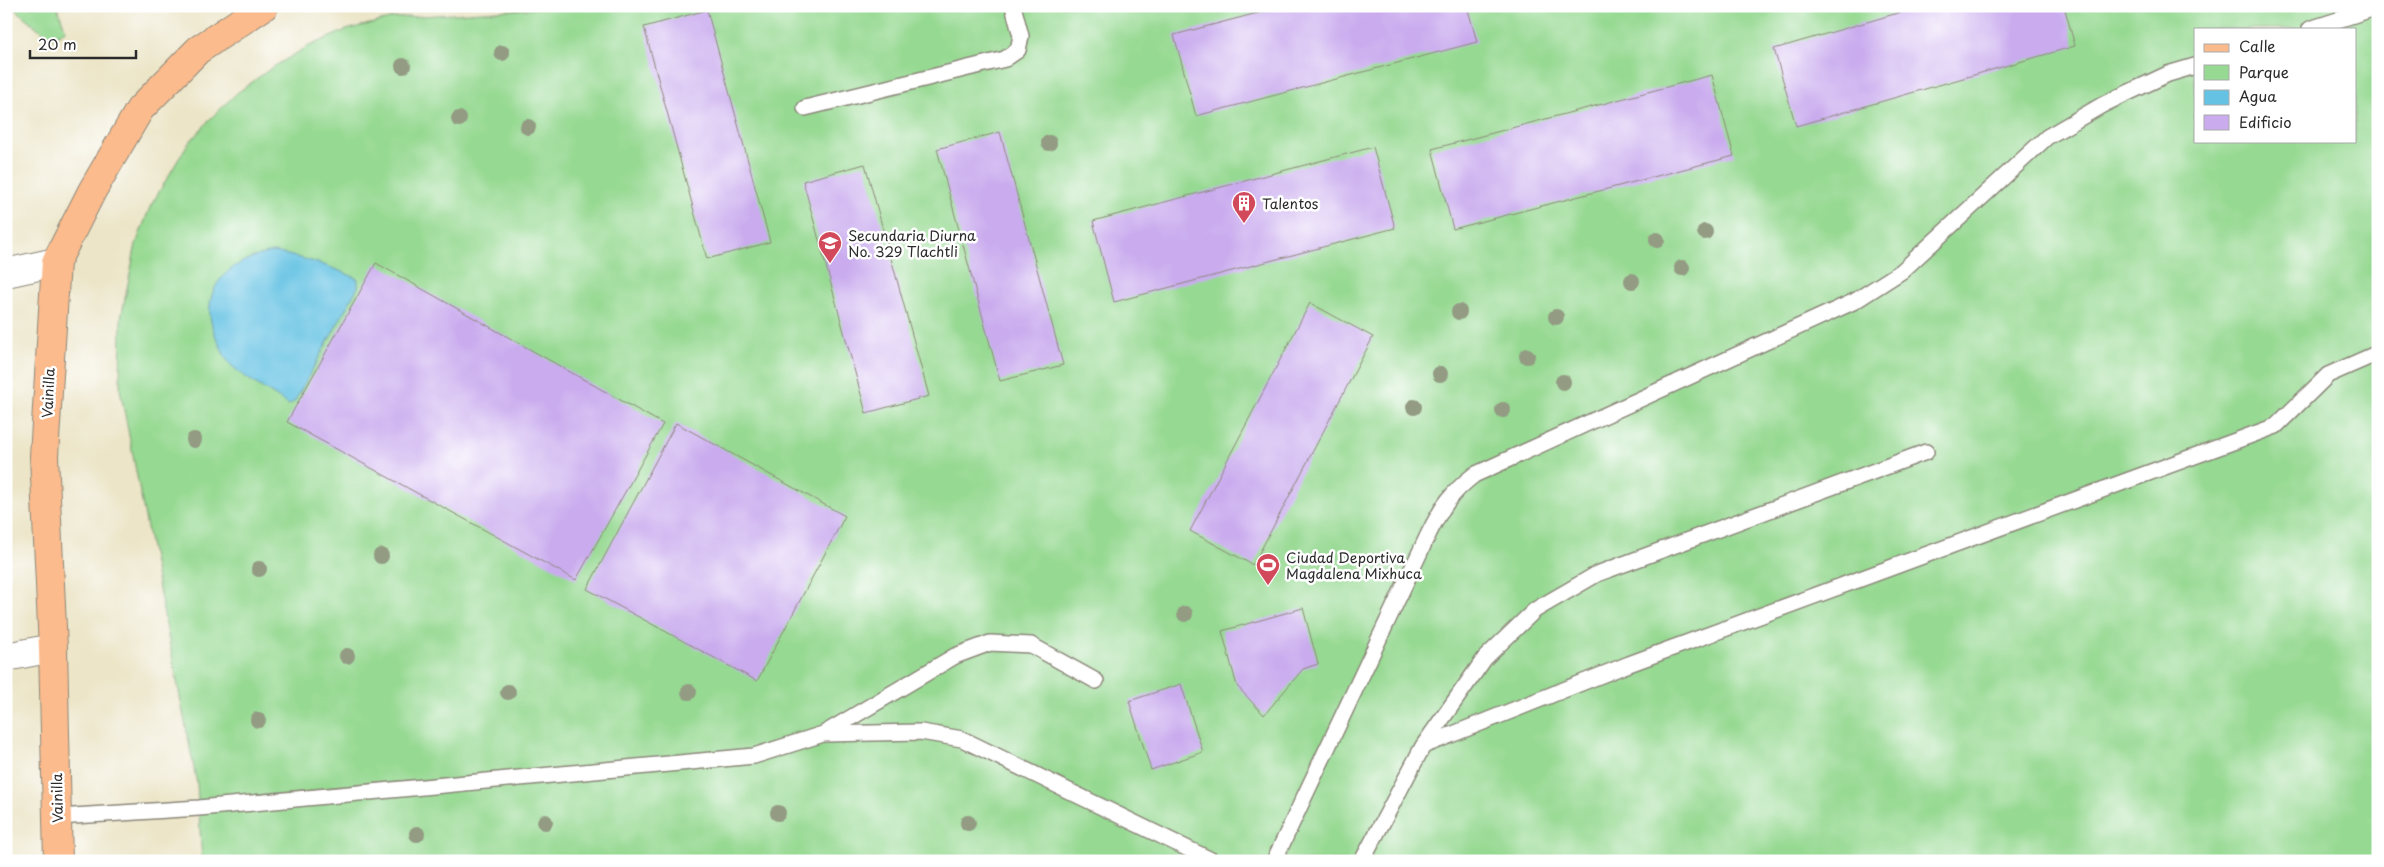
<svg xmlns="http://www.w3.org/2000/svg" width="2384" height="867" font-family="'Playpen Sans',sans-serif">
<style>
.green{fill:#96d992;stroke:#60825e;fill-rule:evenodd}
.water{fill:#65c2e3;stroke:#487687}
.building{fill:#c9abee}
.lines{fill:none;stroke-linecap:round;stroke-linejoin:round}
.lane-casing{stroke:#8c887a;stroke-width:18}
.street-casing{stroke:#8c887a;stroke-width:30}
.primary-casing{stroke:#8c887a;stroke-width:30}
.lane{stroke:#fff;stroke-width:15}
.street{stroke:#fff;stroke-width:28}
.primary{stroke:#fbbb8d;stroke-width:28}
.tree{fill:#939b83}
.labels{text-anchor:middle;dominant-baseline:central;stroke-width:5;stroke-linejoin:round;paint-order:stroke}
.poi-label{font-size:14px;fill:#2b2b2b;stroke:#fff;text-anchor:start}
.street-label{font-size:14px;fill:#2b2b2b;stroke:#fff}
</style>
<rect width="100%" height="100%" fill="#fff"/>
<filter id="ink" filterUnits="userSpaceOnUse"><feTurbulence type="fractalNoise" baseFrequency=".02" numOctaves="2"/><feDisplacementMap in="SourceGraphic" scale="10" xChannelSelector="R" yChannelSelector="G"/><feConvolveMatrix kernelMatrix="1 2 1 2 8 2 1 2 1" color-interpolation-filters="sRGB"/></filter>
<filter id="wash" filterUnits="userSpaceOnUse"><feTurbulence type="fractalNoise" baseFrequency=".0096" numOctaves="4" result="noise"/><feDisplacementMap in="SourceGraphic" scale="20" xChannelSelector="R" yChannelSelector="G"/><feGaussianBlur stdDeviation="1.12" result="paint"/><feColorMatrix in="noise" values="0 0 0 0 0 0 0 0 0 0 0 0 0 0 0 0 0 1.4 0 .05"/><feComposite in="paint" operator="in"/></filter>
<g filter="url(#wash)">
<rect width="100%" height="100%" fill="#ece5c8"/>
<path class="green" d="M11,6H57L66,31L51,39Z
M571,6H997L998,10L1015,6H2378V861H202L197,784L120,389L121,318L136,244L150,207L187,145L212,117L237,93L270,69L307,47L346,30L393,18ZM2195,29H2355V141H2195Z"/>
<path class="water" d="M274,252C304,258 331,266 358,279V287L295,401L289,405C271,392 248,381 232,366C226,361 222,350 219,343C193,294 225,260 274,252Z"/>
<g id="blocks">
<path class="building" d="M1284,6H1467L1477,42L1196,116L1174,35Z
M1922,6H2064L2075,46L1796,126L1774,49Z
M707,10L770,242L707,259L644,27Z
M1712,75L1734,156L1453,229L1432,149Z
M1000,132L1063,365L1000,381L937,149Z
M1373,147L1395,228L1114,302L1093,221Z
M865,164L929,396L866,413L803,181Z
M376,263L663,424L576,580L287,422Z
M1310,303L1373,337L1253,565L1190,531Z
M676,423L845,516L757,681L587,589Z
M1303,608L1318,664L1303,669L1264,715L1237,686L1222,631Z
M1181,684L1203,752L1151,770L1129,701Z"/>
</g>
</g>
<g filter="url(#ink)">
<use href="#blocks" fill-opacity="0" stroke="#8c887a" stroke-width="1"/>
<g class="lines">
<g class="lane-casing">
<path id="lane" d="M2310,29L2378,7
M805,108L1005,59L1018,50L1021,36L1013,6
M825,733L955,656L990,643L1031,645L1096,681
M1423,746L1629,664L2276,426L2328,375L2378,353
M58,817L199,808L754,756L823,734L921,732L962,739L1213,861
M1274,861L1429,533C1442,507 1451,493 1474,475L1855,301L1902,271L2047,137L2104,104L2168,74L2195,66
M1362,861L1423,746L1485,658L1535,610L1597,574L1926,452"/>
</g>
<g class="street-casing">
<path id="street" d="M6,273L56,262
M6,657L53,648"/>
</g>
<g class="primary-casing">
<path id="primary" d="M58,861L53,648L44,456L56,262L92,191L140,109L198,50L264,6"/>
</g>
<use href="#lane" class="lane"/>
<use href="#street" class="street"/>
<use href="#primary" class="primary"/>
</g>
<g class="tree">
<circle cx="502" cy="53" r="8"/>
<circle cx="403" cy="66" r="8"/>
<circle cx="459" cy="119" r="8"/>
<circle cx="528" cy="127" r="8"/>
<circle cx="1049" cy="143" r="8"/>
<circle cx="1705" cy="232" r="8"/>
<circle cx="1657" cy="240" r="8"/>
<circle cx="1682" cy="268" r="8"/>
<circle cx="1632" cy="281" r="8"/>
<circle cx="1459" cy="312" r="8"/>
<circle cx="1556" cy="317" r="8"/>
<circle cx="1527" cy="356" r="8"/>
<circle cx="1440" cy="374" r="8"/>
<circle cx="1563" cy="382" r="8"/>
<circle cx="1414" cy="407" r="8"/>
<circle cx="1503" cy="410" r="8"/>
<circle cx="194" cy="440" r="8"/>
<circle cx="381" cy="556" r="8"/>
<circle cx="259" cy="569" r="8"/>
<circle cx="1185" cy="614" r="8"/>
<circle cx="347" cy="656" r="8"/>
<circle cx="508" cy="692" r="8"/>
<circle cx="689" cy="692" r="8"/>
<circle cx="258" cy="720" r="8"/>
<circle cx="778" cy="813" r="8"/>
<circle cx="545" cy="822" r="8"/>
<circle cx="968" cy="823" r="8"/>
<circle cx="417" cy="834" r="8"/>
</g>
</g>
<defs>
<g id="building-pin" transform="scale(1.25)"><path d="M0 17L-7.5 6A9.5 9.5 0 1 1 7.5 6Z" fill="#d1495b" stroke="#fff"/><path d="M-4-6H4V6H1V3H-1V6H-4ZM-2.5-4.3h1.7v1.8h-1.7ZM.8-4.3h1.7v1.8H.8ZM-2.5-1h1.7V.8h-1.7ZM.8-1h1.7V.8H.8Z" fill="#fff"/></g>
<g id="school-pin" transform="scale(1.25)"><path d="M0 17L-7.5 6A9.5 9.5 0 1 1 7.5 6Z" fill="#d1495b" stroke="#fff"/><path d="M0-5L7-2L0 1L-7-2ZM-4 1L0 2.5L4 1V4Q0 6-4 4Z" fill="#fff"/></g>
<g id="stadium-pin" transform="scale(1.25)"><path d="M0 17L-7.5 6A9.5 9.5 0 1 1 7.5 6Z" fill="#d1495b" stroke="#fff"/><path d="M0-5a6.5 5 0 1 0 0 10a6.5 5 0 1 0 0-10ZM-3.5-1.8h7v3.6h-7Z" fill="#fff"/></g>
</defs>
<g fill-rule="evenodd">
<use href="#building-pin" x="1244" y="203"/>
<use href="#school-pin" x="830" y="243"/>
<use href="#stadium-pin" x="1268" y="565"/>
</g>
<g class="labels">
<g class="poi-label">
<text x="1262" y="203">Talentos</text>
<text x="848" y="235">Secundaria Diurna<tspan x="848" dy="16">No. 329 Tlachtli</tspan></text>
<text x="1286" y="557">Ciudad Deportiva<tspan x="1286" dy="16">Magdalena Mixhuca</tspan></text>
</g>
<g class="street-label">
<text transform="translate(48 393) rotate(-87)">Vainilla</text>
<text transform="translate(57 798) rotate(-91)">Vainilla</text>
</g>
</g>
<rect width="2384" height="867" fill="none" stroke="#fff" stroke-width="25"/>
<rect x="2194" y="28" width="162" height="115" fill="#ffffff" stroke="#aaaaaa"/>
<rect x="2204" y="44" width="25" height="8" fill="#fbbb8d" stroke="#aaaaaa"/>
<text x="2239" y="52" font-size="15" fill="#2b2b2b">Calle</text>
<rect x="2204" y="65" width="25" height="15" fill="#96d992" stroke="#aaaaaa"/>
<text x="2239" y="78" font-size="15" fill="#2b2b2b">Parque</text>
<rect x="2204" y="90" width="25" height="15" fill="#65c2e3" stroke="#aaaaaa"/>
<text x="2239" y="102" font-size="15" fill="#2b2b2b">Agua</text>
<rect x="2204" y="115" width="25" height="15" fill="#c9abee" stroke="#aaaaaa"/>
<text x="2239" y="128" font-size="15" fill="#2b2b2b">Edificio</text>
<path d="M30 50v8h106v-8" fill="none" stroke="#2b2b2b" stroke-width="2.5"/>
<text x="38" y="50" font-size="15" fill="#2b2b2b" stroke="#ffffff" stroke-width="4" paint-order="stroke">20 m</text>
</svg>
